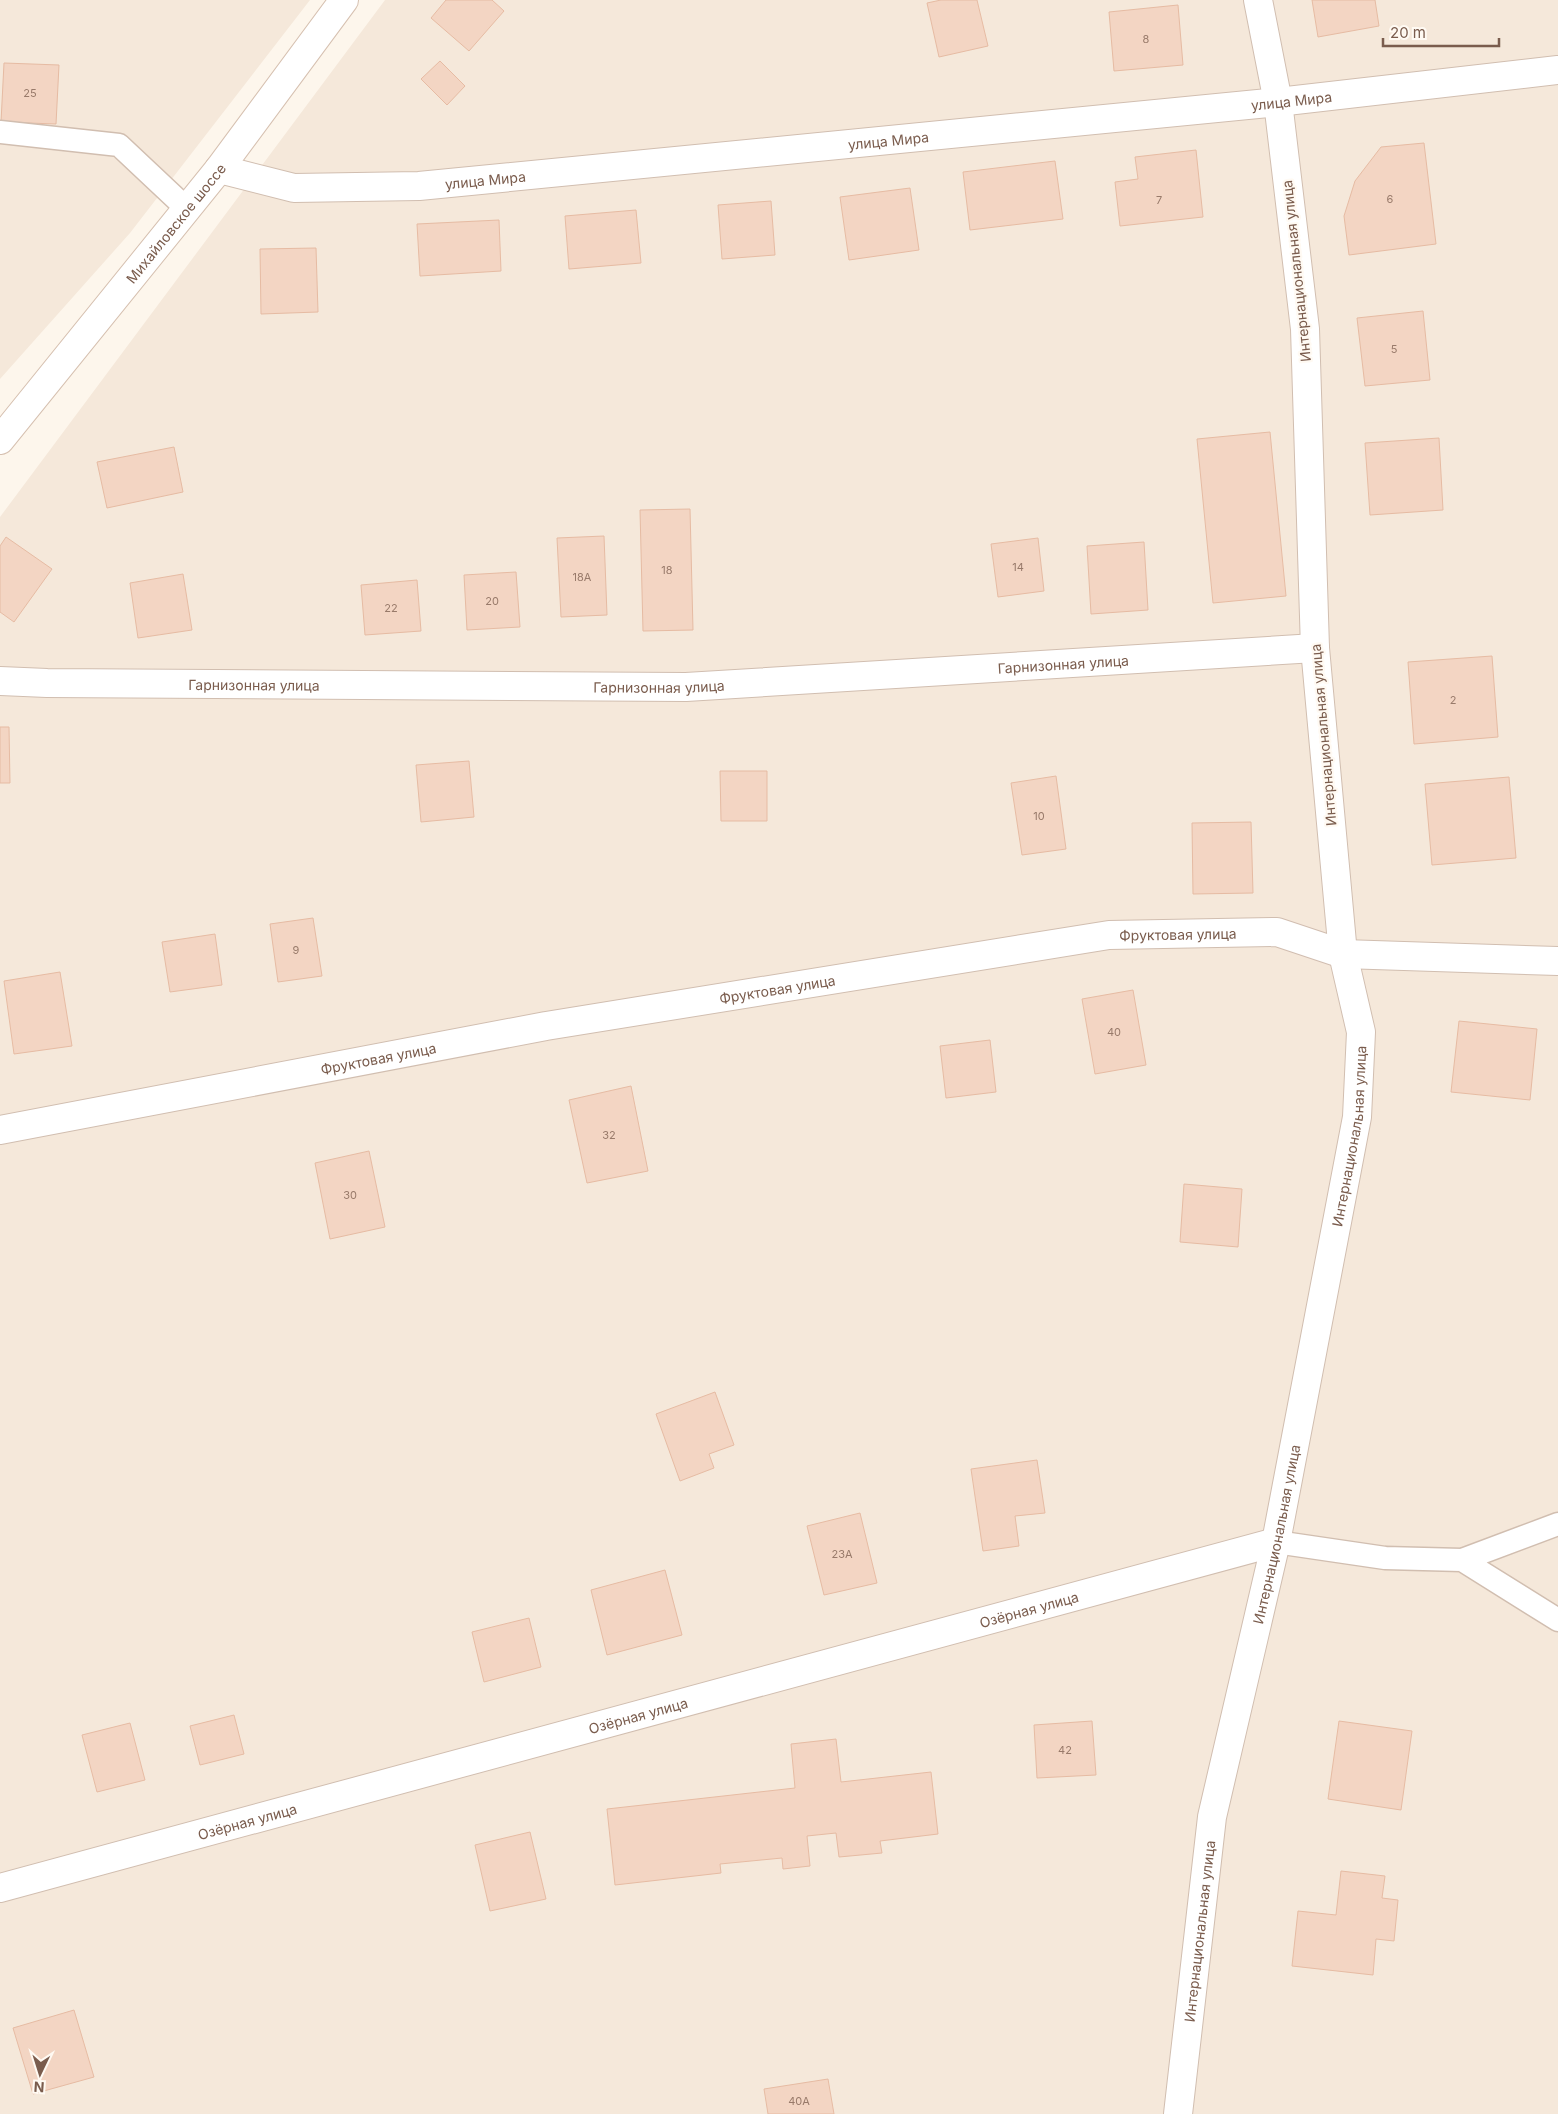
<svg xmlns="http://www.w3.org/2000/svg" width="1558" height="2114" font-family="Inter,sans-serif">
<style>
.residential{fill:#f5e8da}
.building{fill:#f3d5c3;stroke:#e6bba3}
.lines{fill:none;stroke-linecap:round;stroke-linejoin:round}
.lane-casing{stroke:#d1beb0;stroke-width:25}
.street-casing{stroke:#d1beb0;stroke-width:30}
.secondary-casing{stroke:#d6c0b0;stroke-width:30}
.lane{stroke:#fff;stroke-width:22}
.street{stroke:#fff;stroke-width:28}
.secondary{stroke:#fff;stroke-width:28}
.labels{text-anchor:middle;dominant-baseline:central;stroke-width:4.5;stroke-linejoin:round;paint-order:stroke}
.number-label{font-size:11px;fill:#987a6a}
.street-label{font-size:14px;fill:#7a5c4d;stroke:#fffaf3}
</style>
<rect width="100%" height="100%" fill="#fdf6ec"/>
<path class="residential" d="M0,0H310L130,233L0,379Z
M385,0H1558V2114H0V517Z"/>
<path class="building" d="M446,0H492L504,11L469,51L431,18Z
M941,0H977L988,46L939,57L927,3Z
M1312,0H1375L1379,26L1318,37Z
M1178,5L1183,65L1114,71L1109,12Z
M440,61L465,86L447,105L421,79Z
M4,63L59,65L56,124L1,122Z
M1424,143L1436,244L1349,255L1344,216L1355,181L1381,147Z
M1196,150L1203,217L1120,226L1115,182L1138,179L1135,157Z
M1055,161L1063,219L970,230L963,172Z
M910,188L919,250L849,260L840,197Z
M771,201L775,255L722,259L718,205Z
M636,210L641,263L569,269L565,216Z
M499,220L501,271L420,276L417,224Z
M316,248L318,312L261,314L260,249Z
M1423,311L1430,380L1365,386L1357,318Z
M1270,432L1286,596L1213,603L1197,439Z
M1439,438L1443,510L1370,515L1365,443Z
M174,447L183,492L107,508L97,462Z
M690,509L693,630L643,631L640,510Z
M604,536L607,615L561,617L557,538Z
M6,537L52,569L14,622L0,612V546Z
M1038,538L1044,591L998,597L991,544Z
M1144,542L1148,610L1091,614L1087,546Z
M516,572L520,627L467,630L464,575Z
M183,574L192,630L138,638L130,583Z
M417,580L421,631L365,635L361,585Z
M1492,656L1498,737L1414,744L1408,662Z
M0,727H9L10,783H0Z
M469,761L474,817L421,822L416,765Z
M720,771H767V821H721Z
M1056,776L1066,849L1022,855L1011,783Z
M1509,777L1516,858L1432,865L1425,784Z
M1251,822L1253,893L1193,894L1192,823Z
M313,918L322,976L278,982L270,924Z
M215,934L222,985L170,992L162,942Z
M60,972L72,1046L14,1054L4,981Z
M1133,990L1146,1065L1095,1074L1082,999Z
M1459,1021L1537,1029L1530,1100L1451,1092Z
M990,1040L996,1092L946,1098L940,1046Z
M631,1086L648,1171L587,1183L569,1100Z
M369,1151L385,1227L330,1239L315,1163Z
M1184,1184L1242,1189L1238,1247L1180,1242Z
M715,1392L734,1445L709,1454L714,1468L680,1481L656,1414Z
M1037,1460L1045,1513L1015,1516L1019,1546L983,1551L971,1469Z
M860,1513L877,1583L824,1595L807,1526Z
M665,1570L682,1635L607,1655L591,1590Z
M529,1618L541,1667L484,1682L472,1632Z
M234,1715L244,1754L200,1765L190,1726Z
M1092,1721L1096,1775L1037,1778L1034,1725Z
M1339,1721L1412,1731L1401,1810L1328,1799Z
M130,1723L145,1780L97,1792L82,1735Z
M836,1739L841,1782L931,1772L938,1834L880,1841L882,1853L839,1857L836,1833L807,1836L810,1866L783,1869L782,1858L720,1864L721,1873L615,1885L607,1809L795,1788L791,1744Z
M530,1832L546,1899L490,1911L475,1845Z
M1341,1871L1385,1876L1382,1898L1398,1900L1394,1941L1376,1939L1373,1975L1292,1966L1298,1911L1336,1915Z
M74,2010L94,2077L33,2094L13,2028Z
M828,2079L834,2114H768L764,2089Z"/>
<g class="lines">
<g class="lane-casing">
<path id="lane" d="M0,132L119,145L186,208
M1276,1542L1385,1558L1462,1560L1558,1524
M1462,1560L1558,1620"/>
</g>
<g class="street-casing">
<g id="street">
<path id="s1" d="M219,169L294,188L419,186L1278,102L1558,70"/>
<path id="s2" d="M0,681L47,683L686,687L1315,648"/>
<path id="s3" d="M0,1130L546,1026L1109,935L1277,932L1343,954L1558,961"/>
<path id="s4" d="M0,1888L1276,1542"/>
<path id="s5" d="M1178,2114L1212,1817L1276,1542L1357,1117L1361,1032L1343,954L1315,648L1305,329L1278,102L1258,0"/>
</g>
</g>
<g class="secondary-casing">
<g id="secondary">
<path id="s6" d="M0,440L219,169L344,0"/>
</g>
</g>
<use href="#lane" class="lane"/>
<use href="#street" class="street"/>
<use href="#secondary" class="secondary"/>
</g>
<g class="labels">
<g class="number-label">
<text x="1146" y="39">8</text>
<text x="30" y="93">25</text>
<text x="1390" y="199">6</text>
<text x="1159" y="200">7</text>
<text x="1394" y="349">5</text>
<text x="1018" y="567">14</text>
<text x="667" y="570">18</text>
<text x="582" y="577">18А</text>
<text x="492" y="601">20</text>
<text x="391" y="608">22</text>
<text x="1453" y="700">2</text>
<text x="1039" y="816">10</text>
<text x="296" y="950">9</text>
<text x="1114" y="1032">40</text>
<text x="609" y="1135">32</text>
<text x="350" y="1195">30</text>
<text x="842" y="1554">23А</text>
<text x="1065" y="1750">42</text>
<text x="799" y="2101">40А</text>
</g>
<g class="street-label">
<text stroke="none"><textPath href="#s1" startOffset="1079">улица Мира</textPath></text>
<text stroke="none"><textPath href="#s1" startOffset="674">улица Мира</textPath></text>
<text stroke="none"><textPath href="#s1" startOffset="269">улица Мира</textPath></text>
<text stroke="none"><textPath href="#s6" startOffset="279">Михайловское шоссе</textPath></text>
<text transform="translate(1296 271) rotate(-96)">Интернациональная улица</text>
<text stroke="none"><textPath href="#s2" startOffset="1064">Гарнизонная улица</textPath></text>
<text stroke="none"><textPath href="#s2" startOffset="254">Гарнизонная улица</textPath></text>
<text stroke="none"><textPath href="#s2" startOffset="659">Гарнизонная улица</textPath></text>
<text transform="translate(1323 735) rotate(-95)">Интернациональная улица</text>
<text stroke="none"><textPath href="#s3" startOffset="1195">Фруктовая улица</textPath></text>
<text stroke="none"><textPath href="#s3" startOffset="790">Фруктовая улица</textPath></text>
<text stroke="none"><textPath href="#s3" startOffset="385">Фруктовая улица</textPath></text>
<text stroke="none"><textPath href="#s5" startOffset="994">Интернациональная улица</textPath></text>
<text stroke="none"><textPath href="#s5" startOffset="589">Интернациональная улица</textPath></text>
<text stroke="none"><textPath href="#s4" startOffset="1066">Озёрная улица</textPath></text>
<text stroke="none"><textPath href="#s4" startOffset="661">Озёрная улица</textPath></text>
<text stroke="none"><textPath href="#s4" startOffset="256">Озёрная улица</textPath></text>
<text stroke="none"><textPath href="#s5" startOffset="184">Интернациональная улица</textPath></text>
</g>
</g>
<g transform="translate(40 2074) rotate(184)" stroke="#fffaf3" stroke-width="4" paint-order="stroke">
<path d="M0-4L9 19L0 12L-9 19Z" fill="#7a5c4d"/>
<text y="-8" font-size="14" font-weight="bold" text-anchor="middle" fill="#7a5c4d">N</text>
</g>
<path d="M1383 38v8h116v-8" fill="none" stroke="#7a5c4d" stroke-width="2.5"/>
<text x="1390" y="38" font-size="15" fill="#7a5c4d" stroke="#fffaf3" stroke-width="4" paint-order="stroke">20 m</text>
</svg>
